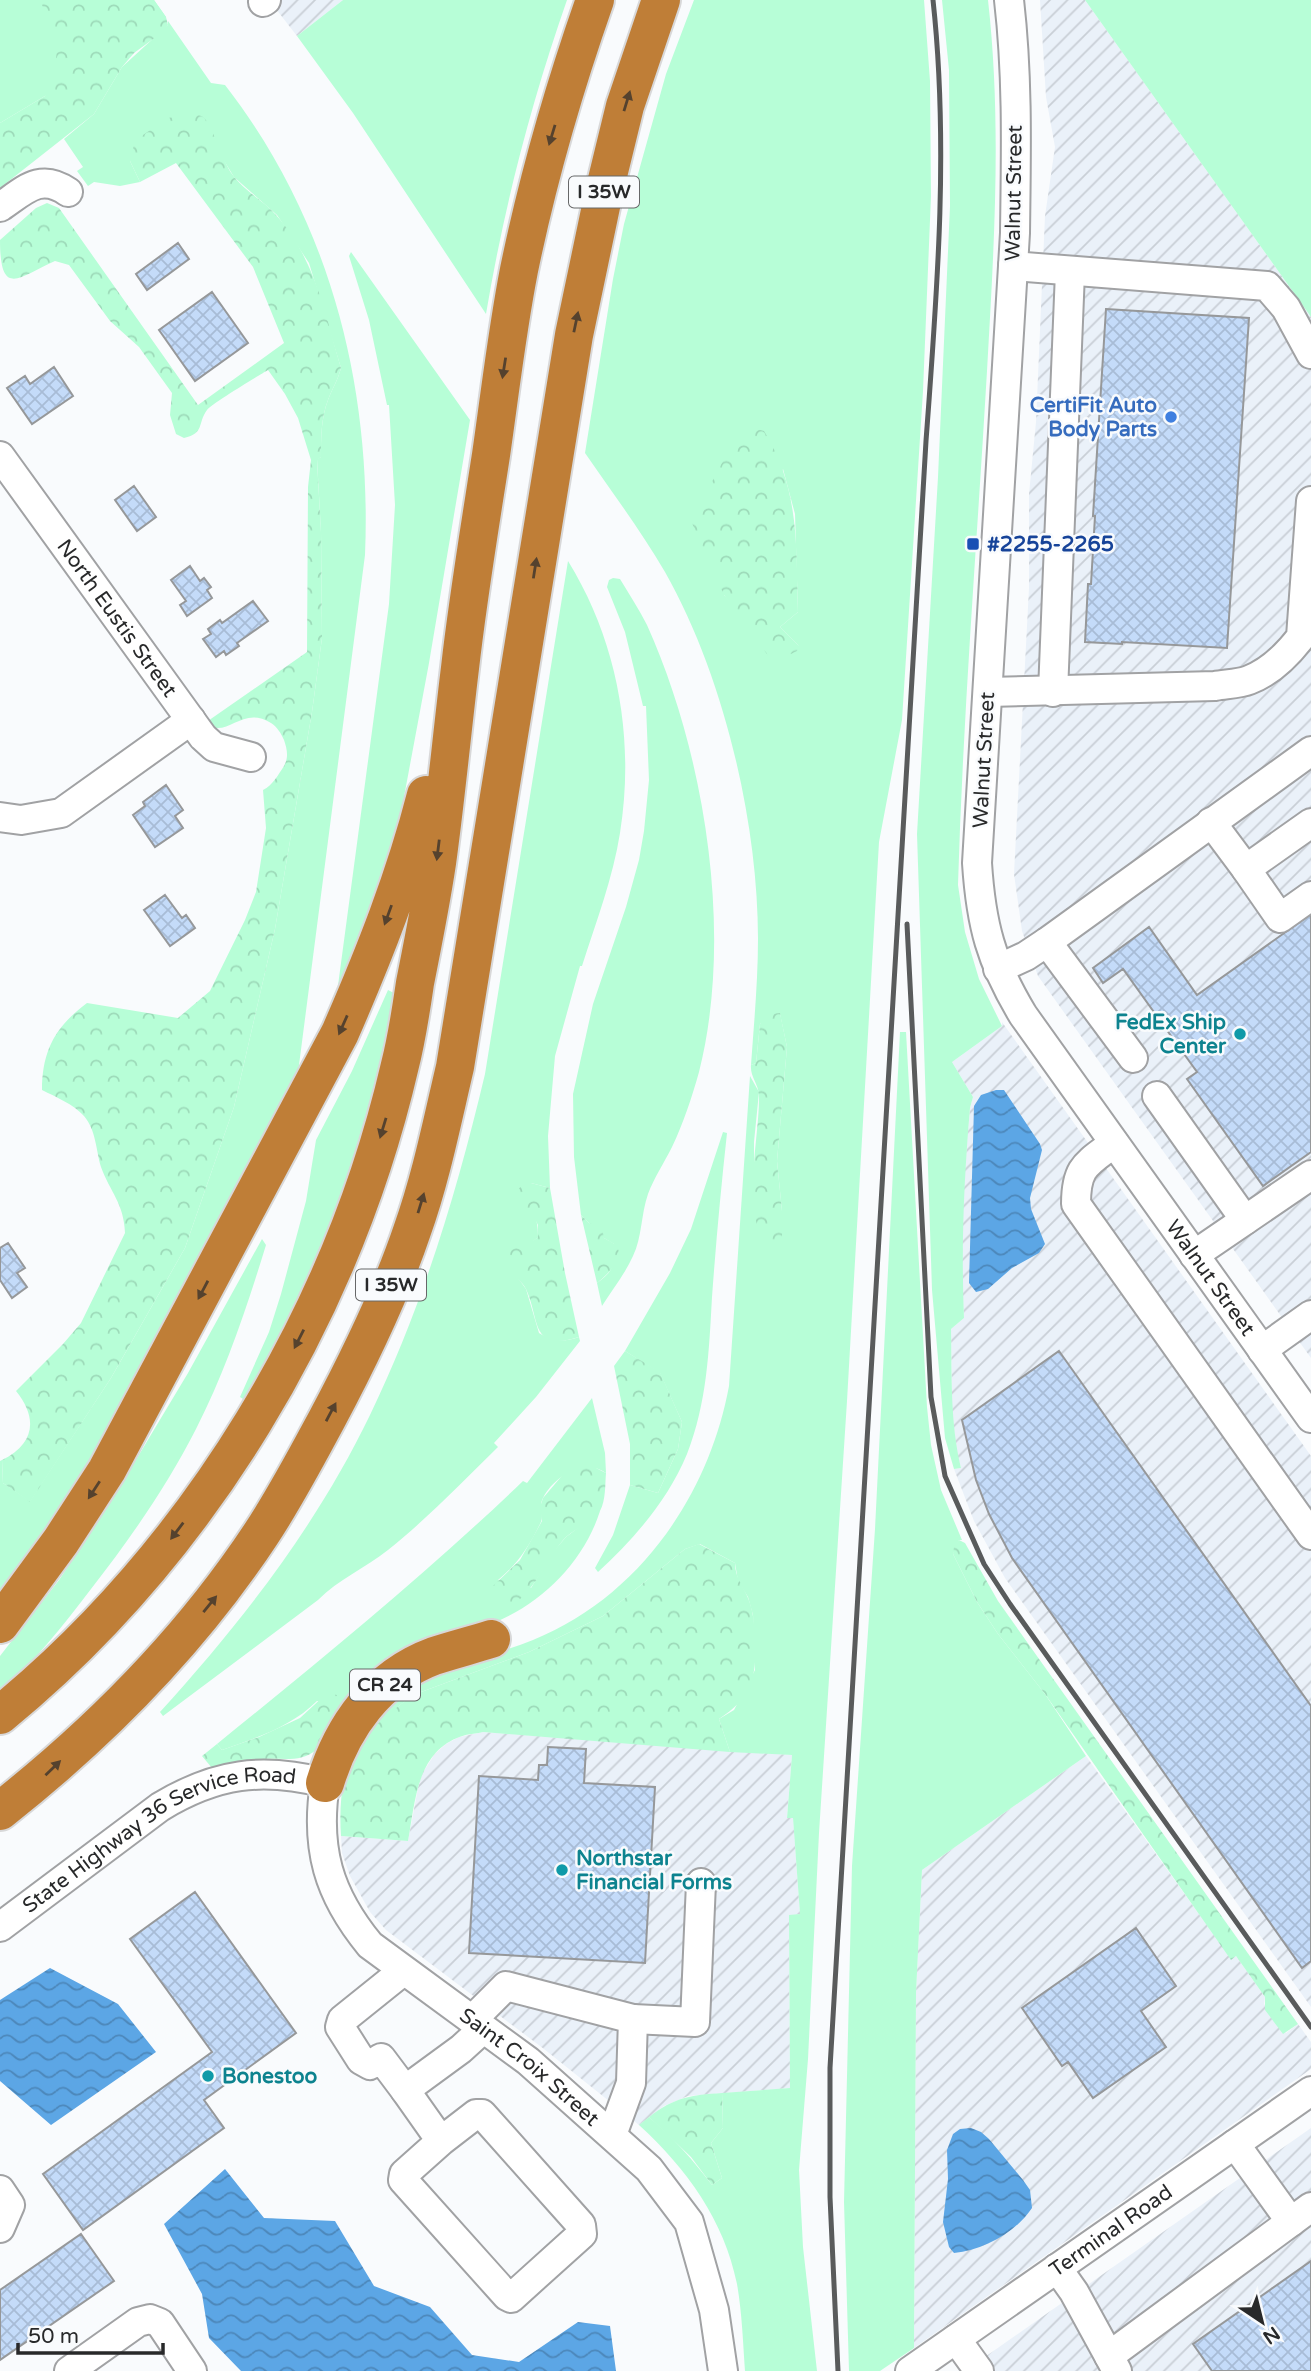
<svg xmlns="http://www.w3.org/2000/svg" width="1311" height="2371" font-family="'Varela Round',sans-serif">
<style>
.industrial{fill:url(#industrial-furrows)}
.green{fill:#b7fed7;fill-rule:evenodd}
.forest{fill:url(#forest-crowns)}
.water{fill:url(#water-waves)}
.building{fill:url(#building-cross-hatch);stroke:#96989a;stroke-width:2}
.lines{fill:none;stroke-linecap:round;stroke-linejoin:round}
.minor-casing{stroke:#a1a2a4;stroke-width:32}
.highway-casing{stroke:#d8d8d9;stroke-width:42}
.minor{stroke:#fff;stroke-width:28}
.highway{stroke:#bf7e37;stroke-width:38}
.rail{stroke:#595b5c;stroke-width:5}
.oneway{fill:#55422e}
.shop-dot{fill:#3f7fe0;stroke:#f9fbfd;stroke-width:2.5}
.transit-dot{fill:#1a4fb4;stroke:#f9fbfd;stroke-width:2.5}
.culture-dot{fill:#0f9aa8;stroke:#f9fbfd;stroke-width:2.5}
.labels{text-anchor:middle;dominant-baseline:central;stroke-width:5;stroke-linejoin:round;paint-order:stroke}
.shield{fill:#f9fbfd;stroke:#676869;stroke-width:2}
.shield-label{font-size:19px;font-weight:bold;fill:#28292a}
.street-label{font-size:21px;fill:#28292a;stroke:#f9fbfd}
.shop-label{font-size:21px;font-weight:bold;fill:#366cbe;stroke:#f9fbfd;text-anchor:end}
.transit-label{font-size:21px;font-weight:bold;fill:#164399;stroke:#f9fbfd;text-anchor:start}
.culture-label{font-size:21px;font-weight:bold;fill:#0d838f;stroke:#f9fbfd;text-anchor:start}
</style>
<defs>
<pattern id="industrial-furrows" width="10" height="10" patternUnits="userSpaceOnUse" patternTransform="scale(1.75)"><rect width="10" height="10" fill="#eaf1f9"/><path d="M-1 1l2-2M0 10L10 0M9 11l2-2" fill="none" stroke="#c9cfd6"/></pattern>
<pattern id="forest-crowns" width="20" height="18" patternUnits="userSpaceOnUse" patternTransform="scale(1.75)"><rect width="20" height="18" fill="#b7fed7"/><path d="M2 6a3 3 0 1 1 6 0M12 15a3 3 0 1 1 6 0" fill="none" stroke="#9ddab9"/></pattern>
<pattern id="water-waves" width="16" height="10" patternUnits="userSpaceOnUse" patternTransform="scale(1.75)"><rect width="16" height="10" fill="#5ca6e5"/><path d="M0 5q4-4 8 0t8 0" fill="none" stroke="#4c87ba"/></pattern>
<pattern id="building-cross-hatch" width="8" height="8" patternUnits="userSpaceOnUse" patternTransform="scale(1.75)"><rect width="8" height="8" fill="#c4dbf9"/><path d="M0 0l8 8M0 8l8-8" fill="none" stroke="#a8bcd6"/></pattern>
</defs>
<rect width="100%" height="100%" fill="#f9fbfd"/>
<path class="industrial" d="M269,0H343L297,36Z
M1040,0H1085L1311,317V1358L1038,976L1022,931L1014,874L1029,588V494L1036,422L1045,216L1055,147L1046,97Z
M1002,1022L1311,1456V2007L1005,1578L974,1521L954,1469L961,1468L956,1449L952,1410L951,1329L964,1318L961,1259L964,1180L970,1108L973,1097L952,1062L1002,1026Z
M483,1732L792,1755L787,1817H793L800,1914L789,1916L790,2088L688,2096L664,2106L639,2125L544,2049L386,1930L370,1912L350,1876L342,1853L341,1836L408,1841L418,1788L422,1774L434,1755L446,1744L459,1737Z
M1086,1756L1231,1959L1236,1956L1265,1997L1264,2004L1286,2033L1298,2024L1311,2042V2069L914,2348L916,1993L922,1870Z
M1311,2128V2371H965Z"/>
<path class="green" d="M0,0H154L166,17L45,96L0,123Z
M343,0H567C531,103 504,207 486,314L353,113L297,36Z
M694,0H924L930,81L931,196L923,391L902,720L879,842L847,1401L819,1833L808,2059L799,2170L803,2247L817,2371H745C743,2342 742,2313 737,2284C724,2220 687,2169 639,2125L649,2117C673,2137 693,2160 712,2185L722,2178L711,2143L723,2128L722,2093L790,2088L789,1915L800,1914L793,1818H787L792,1755L730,1752L719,1719L734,1710L755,1670L753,1615L748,1597L738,1581L735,1563L700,1544L685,1549L603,1616L529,1652L413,1695L399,1706L357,1746C361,1740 363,1733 368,1727C375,1718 408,1685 418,1681C455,1663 496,1655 533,1640C639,1597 709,1495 729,1386L750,1076L759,1092L754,1142V1204L782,1211L777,1161L787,1047L780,1014L760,1024L756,1063L751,1065C754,1023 758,981 758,938C758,821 723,674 665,572C641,531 612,492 585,453L613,279L624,224L666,74ZM783,469L795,514L798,612L780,627L799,646L734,606L724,595Z
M942,0H988C1002,124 994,247 987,371C977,543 963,714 958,885L965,932L979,979L1002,1026L952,1062L973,1097L970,1108C964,1178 961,1247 964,1318L951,1329C952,1376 950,1423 961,1468L954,1469L945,1438L932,1290L917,834L938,477L950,206L949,70Z
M1085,0H1311V317Z
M168,21L211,83L225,85C330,220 372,386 365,555L295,1096L120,1415L0,1601V1461L2,1460L3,1483L30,1501L111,1378L185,1248L234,1107L275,929L312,712L322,638L321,532L317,459L321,457C321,438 321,418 328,400C332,389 338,380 341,368L309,263L277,215L234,177L220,154L214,137L130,161L140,182L120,186L94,182L88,186L77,171L83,167L64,139L94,114L122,67L168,25Z
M351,252L470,420L429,663L401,813L376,901L337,993L389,604L395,505L389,405H387L369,320L349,256Z
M568,561C618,642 635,739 620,833C613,878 596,922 582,966H580L555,1056L548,1136L550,1188L531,1183L523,1207H529C537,1217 538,1225 538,1237L530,1244L518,1278L526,1289L539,1333C553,1342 564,1342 579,1337L580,1341L536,1397L494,1443L498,1447C462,1482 427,1519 388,1550C365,1568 339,1579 318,1600L163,1716L160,1712C242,1622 317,1525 370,1415C423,1305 457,1192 485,1074Z
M613,578L620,579C629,594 639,609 647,625C705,754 734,934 699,1072C692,1097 683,1124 672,1147C664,1163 654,1178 648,1194C641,1214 642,1238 633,1256C625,1274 612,1290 602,1306L597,1283C614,1271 615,1264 614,1244L604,1238L581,1215L574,1157L573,1094L593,1004L626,907L639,860L644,831L649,780L646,706H643L625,632L607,587L609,580Z
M388,990L394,993L393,1006L379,1071L352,1162L319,1259L246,1401L240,1397L269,1332L281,1294L306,1201L316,1140L352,1071Z
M900,1032H906L927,1407L931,1445L941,1490L962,1540H959L953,1554L977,1602L998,1634L1045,1694L1086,1756L922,1870L916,1993L914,2348L880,2371H849L844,2202L852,1866L875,1529Z
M723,1132L727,1133C721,1188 716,1242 712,1297C709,1351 707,1403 687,1454C668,1500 634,1539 598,1572L595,1568L613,1535L630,1485L658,1493L678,1449L682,1422L660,1373L625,1351L670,1273L691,1229Z
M262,1239L266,1245C247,1307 226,1370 196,1429C167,1486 130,1539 91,1589C63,1626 34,1662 0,1693V1656L59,1580L110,1503L188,1373Z
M592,1398L605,1453L606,1473C585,1458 554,1476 543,1498C538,1507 545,1515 540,1524C530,1545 517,1565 498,1580L531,1588L553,1552L566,1537L600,1511C583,1565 536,1609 483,1627L344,1707L317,1701C291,1727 256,1738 222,1750L217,1744C322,1659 426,1574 523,1481L527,1483Z"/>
<path class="forest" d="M40,0H154L166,17L168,25L164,31L134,53L122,67L94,114L0,188V123L45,96L55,70L57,49L54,34Z
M193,114C194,114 202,116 203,117C211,122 223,162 232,174C243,190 263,200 276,215C315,258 325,314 341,368C338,380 332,389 328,400C321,418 321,438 321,457L317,460L321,532L322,638L312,712L275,929L234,1107L185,1248L111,1378L30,1502L3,1483L2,1460C35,1444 38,1418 16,1391L63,1344L81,1323L125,1233C124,1203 110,1192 101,1167C96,1150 96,1130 84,1116C73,1104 56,1097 42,1090C42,1050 56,1026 87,1003L178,1018L210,991L245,920L256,892L266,828L263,790C273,785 278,775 284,766C289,757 287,749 284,740C281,733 277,727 271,723C241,704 227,741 205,723L307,652L308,487L311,460L298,418L285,394L268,370C258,376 211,404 207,410C197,424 205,433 184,438L176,434L170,415L172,393L139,347L110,321L69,265L55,261C20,276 0,300 0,240L36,208L47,203L59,208L198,405L284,343L253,267L176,163L140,182L130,161L134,145L143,135L168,118Z
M750,427L764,431C800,489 796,546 798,612L780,627L799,646L797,651L791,654L769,657L724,595L691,521L739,431Z
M780,1013L787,1047L777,1161L782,1211V1247L770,1251C739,1216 760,1138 759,1095C758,1083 750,1077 751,1065L756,1063L760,1024L771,1014Z
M531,1183L550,1188L565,1273L579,1337C530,1353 540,1319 526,1289C521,1280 514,1275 506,1270C499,1241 523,1251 538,1237V1225L529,1208L523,1207L516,1211L509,1210L507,1202L523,1184Z
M581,1215L589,1223L602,1228L604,1238C609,1241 616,1243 618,1249C623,1260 605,1277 597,1283Z
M625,1351L660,1372L682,1422L678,1449L658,1493L630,1485V1444L614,1366Z
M575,1466L594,1467L606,1473C605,1484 606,1500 600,1511C594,1522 576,1528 566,1537C548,1554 521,1625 493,1601L492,1587L520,1560L542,1521L540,1507L543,1498L566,1471Z
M959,1540L965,1543L998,1601L1298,2024L1283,2034L1265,2010V1997L1236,1956L1231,1960L1045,1694L998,1634L977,1602L953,1554L954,1547Z
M699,1544L735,1563C735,1578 743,1585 748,1598C753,1610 754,1622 755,1635C757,1673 754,1697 719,1719L730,1752L483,1732C475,1734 465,1734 457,1738C416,1755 415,1804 408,1841L341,1836C339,1807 341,1772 357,1746C367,1731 398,1706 413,1695L529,1652L603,1616L685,1549Z
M326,1694C335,1693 339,1695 344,1702C336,1717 329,1738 317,1749C302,1763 284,1758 265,1759C247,1760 230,1762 212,1768L202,1756L217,1744L222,1750L259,1737L300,1718Z
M722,2093L723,2128L711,2143L722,2178L712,2185L691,2157L649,2117C675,2097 691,2095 722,2093Z"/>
<path class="water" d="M996,1090H1004L1040,1144L1042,1150L1030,1198L1031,1209L1045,1244L1039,1253L1012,1268L988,1289L976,1292L969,1283L974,1106L981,1095Z
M50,1968L118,2004L156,2052L51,2125L0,2081V2000Z
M971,2128L981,2132L989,2139L1023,2180L1030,2190L1032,2208C1015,2233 984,2250 954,2253L949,2247L943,2222L948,2179L947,2150L953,2134L960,2129Z
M225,2169L264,2218L335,2221L374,2286L430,2307L472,2355L519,2362L578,2322L610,2326L616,2371H241L209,2338L202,2294L164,2224Z"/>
<path class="building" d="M178,243L189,259L147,290L136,274Z
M212,292L248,343L195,381L159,330Z
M1106,309L1249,318L1227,648L1122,642V644L1085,642L1088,584H1091L1095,516H1093Z
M54,367L73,396L32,424L7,388L25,376L30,384Z
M134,486L156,517L137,531L115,500Z
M190,566L200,581L204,578L211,587L207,590L212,598L187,616L180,605L186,601L171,580Z
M253,601L268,621L237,643L239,646L226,655L224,651L216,657L203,639L211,634L208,629L220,620L222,623Z
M166,785L183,810L175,816L183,828L155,847L133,815L145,806L143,802Z
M165,895L182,918L186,915L195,928L170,946L144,910Z
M1311,914V1152L1263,1186L1187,1079L1197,1072L1123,969L1103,983L1093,968L1149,927L1197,995Z
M8,1243L25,1268L17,1273L27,1287L12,1298L0,1280V1248Z
M1059,1351L1311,1706V1961L1302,1968L1012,1558L989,1514L976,1480L962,1420Z
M548,1747L586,1749L584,1783L655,1787L645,1963L469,1953L479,1776L538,1780L539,1765H547Z
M195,1892L296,2033L204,2100L224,2128L83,2230L43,2174L212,2052L130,1939Z
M1136,1928L1176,1986L1141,2011L1166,2047L1093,2098L1068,2062L1062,2066L1022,2008Z
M81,2234L114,2281L0,2360V2290Z
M1311,2261V2371H1212L1193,2344Z"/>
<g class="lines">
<g class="minor-casing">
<g id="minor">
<path id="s1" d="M1009,0C1018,77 1016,155 1015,233L977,863C981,925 991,962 1023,1015L1311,1418"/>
<path d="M263,2L266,0"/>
<path d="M0,207C24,191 40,172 68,192"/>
<path d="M1013,266L1267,286L1286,308L1311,354"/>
<path id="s2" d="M0,456L203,737L214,747L251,757"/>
<path d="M988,692L1215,686C1226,684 1239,684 1249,680C1270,672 1288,654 1301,637L1311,501"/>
<path d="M1053,692L1070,272"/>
<path d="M0,817L21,820L61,813L191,720"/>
<path d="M1211,822L1246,869L1311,823"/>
<path d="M1246,869L1280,918L1311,896"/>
<path d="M1047,942L1133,1058"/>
<path d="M998,969L1026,956L1047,942L1311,751"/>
<path d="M1157,1096L1245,1220"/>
<path d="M1114,1143C1087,1164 1076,1166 1076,1204L1311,1535"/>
<path d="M1194,1255L1311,1175"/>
<path d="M1262,1350L1311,1315"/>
<path id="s3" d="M0,1927L160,1807C216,1773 262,1767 325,1783C315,1848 328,1894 370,1945L528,2061L649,2169L689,2222L714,2310L723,2371"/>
<path d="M403,1971L342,2020L340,2027L361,2060L370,2065L381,2058L405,2090"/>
<path d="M633,2019L695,2022L701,1883"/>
<path d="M472,2020L506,1986L633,2019L631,2083L612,2135"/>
<path d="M441,2141L404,2174L403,2180L507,2296L511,2298L582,2234L581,2225L482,2114H476L441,2141L405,2090L461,2049L483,2029"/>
<path d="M1235,2144L1291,2222"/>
<path d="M0,2190L10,2205L0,2228"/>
<path d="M1057,2268L1074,2292L1109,2356"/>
<path d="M956,2339L979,2371"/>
<path d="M69,2371L138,2322L150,2319L160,2323L192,2371"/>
<path id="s4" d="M910,2371L1311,2091"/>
<path d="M1117,2371L1109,2356L1311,2207"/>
</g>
</g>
<g class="highway-casing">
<path id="highway" d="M0,1624L61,1541L107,1470L340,1033C374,955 405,877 426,795
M0,1715C199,1552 342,1315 400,1065C407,1038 411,1010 415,983C423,943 431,903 437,863C446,798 452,733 460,668C468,597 480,526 491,455C500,393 507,331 519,270C538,178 564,88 595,0
M325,1783C342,1727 377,1677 434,1656C452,1650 472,1645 491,1639
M0,1811C99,1733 191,1640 261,1534C285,1498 306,1458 327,1419C359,1359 390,1296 412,1231C431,1178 442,1122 455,1067L574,335L604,192L625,106L661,0"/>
</g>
<use href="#minor" class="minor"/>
<use href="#highway" class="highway"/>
<path class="rail" d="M907,924L931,1397L945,1476L984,1564L1010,1604L1311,2027
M838,2371L830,2197V2068L926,441C937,294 949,147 933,0"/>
</g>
<defs><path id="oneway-solid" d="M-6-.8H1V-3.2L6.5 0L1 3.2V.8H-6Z" transform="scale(1.75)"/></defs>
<g class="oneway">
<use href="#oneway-solid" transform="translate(627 101) rotate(-73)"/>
<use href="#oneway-solid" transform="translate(552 135) rotate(107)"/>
<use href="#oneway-solid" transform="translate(576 322) rotate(-78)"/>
<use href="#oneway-solid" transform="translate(504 368) rotate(99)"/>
<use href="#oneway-solid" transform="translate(535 568) rotate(-81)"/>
<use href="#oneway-solid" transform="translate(438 850) rotate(97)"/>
<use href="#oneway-solid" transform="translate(388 915) rotate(110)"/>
<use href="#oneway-solid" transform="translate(343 1025) rotate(114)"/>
<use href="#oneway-solid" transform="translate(383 1128) rotate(107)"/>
<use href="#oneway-solid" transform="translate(421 1203) rotate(-73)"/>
<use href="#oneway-solid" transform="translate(203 1290) rotate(118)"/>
<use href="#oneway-solid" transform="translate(299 1339) rotate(117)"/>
<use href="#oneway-solid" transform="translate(331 1412) rotate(-62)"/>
<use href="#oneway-solid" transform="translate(94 1490) rotate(123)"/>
<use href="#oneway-solid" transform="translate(177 1531) rotate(127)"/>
<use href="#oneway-solid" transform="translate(210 1604) rotate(-51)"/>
<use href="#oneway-solid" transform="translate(53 1768) rotate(-44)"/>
</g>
<circle class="shop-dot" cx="1171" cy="417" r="7"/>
<rect class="transit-dot" x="966" y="537" width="14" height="14" rx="3.5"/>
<g class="culture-dot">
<circle cx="1240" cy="1034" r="7"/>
<circle cx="562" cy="1870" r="7"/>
<circle cx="208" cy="2076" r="7"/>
</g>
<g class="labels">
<g class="shield">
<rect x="569" y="176.5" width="70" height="31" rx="5"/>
<rect x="356" y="1269.5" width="70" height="31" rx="5"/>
<rect x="350" y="1669.5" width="70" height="31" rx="5"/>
</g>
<g class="shield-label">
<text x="604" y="192">I 35W</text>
<text x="391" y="1285">I 35W</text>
<text x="385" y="1685">CR 24</text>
</g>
<g class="street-label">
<text transform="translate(1014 193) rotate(-89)">Walnut Street</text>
<text stroke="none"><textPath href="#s2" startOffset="200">North Eustis Street</textPath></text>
<text transform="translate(984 760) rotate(-87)">Walnut Street</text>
<text stroke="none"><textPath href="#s1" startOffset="1348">Walnut Street</textPath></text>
<text stroke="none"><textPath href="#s3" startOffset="187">State Highway 36 Service Road</textPath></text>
<text stroke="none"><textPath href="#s3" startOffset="747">Saint Croix Street</textPath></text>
<text stroke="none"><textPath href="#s4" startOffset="245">Terminal Road</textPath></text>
</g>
<g class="shop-label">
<text x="1157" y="405">CertiFit Auto<tspan x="1157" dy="24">Body Parts</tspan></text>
</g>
<g class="transit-label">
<text x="987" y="544">#2255-2265</text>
</g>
<g class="culture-label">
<text x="1226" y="1022" text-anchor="end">FedEx Ship<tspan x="1226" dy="24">Center</tspan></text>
<text x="576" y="1858">Northstar<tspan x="576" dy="24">Financial Forms</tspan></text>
<text x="222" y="2076">Bonestoo</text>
</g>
</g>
<g transform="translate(1262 2322) rotate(145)" stroke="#f9fbfd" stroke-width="5" paint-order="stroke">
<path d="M0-5L12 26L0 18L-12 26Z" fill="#28292a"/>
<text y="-10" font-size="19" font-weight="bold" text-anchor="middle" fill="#28292a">N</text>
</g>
<path d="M18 2343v10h145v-10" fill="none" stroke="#28292a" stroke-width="3.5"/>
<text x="28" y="2343" font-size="21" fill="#28292a" stroke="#f9fbfd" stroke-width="5" paint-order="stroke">50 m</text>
</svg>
